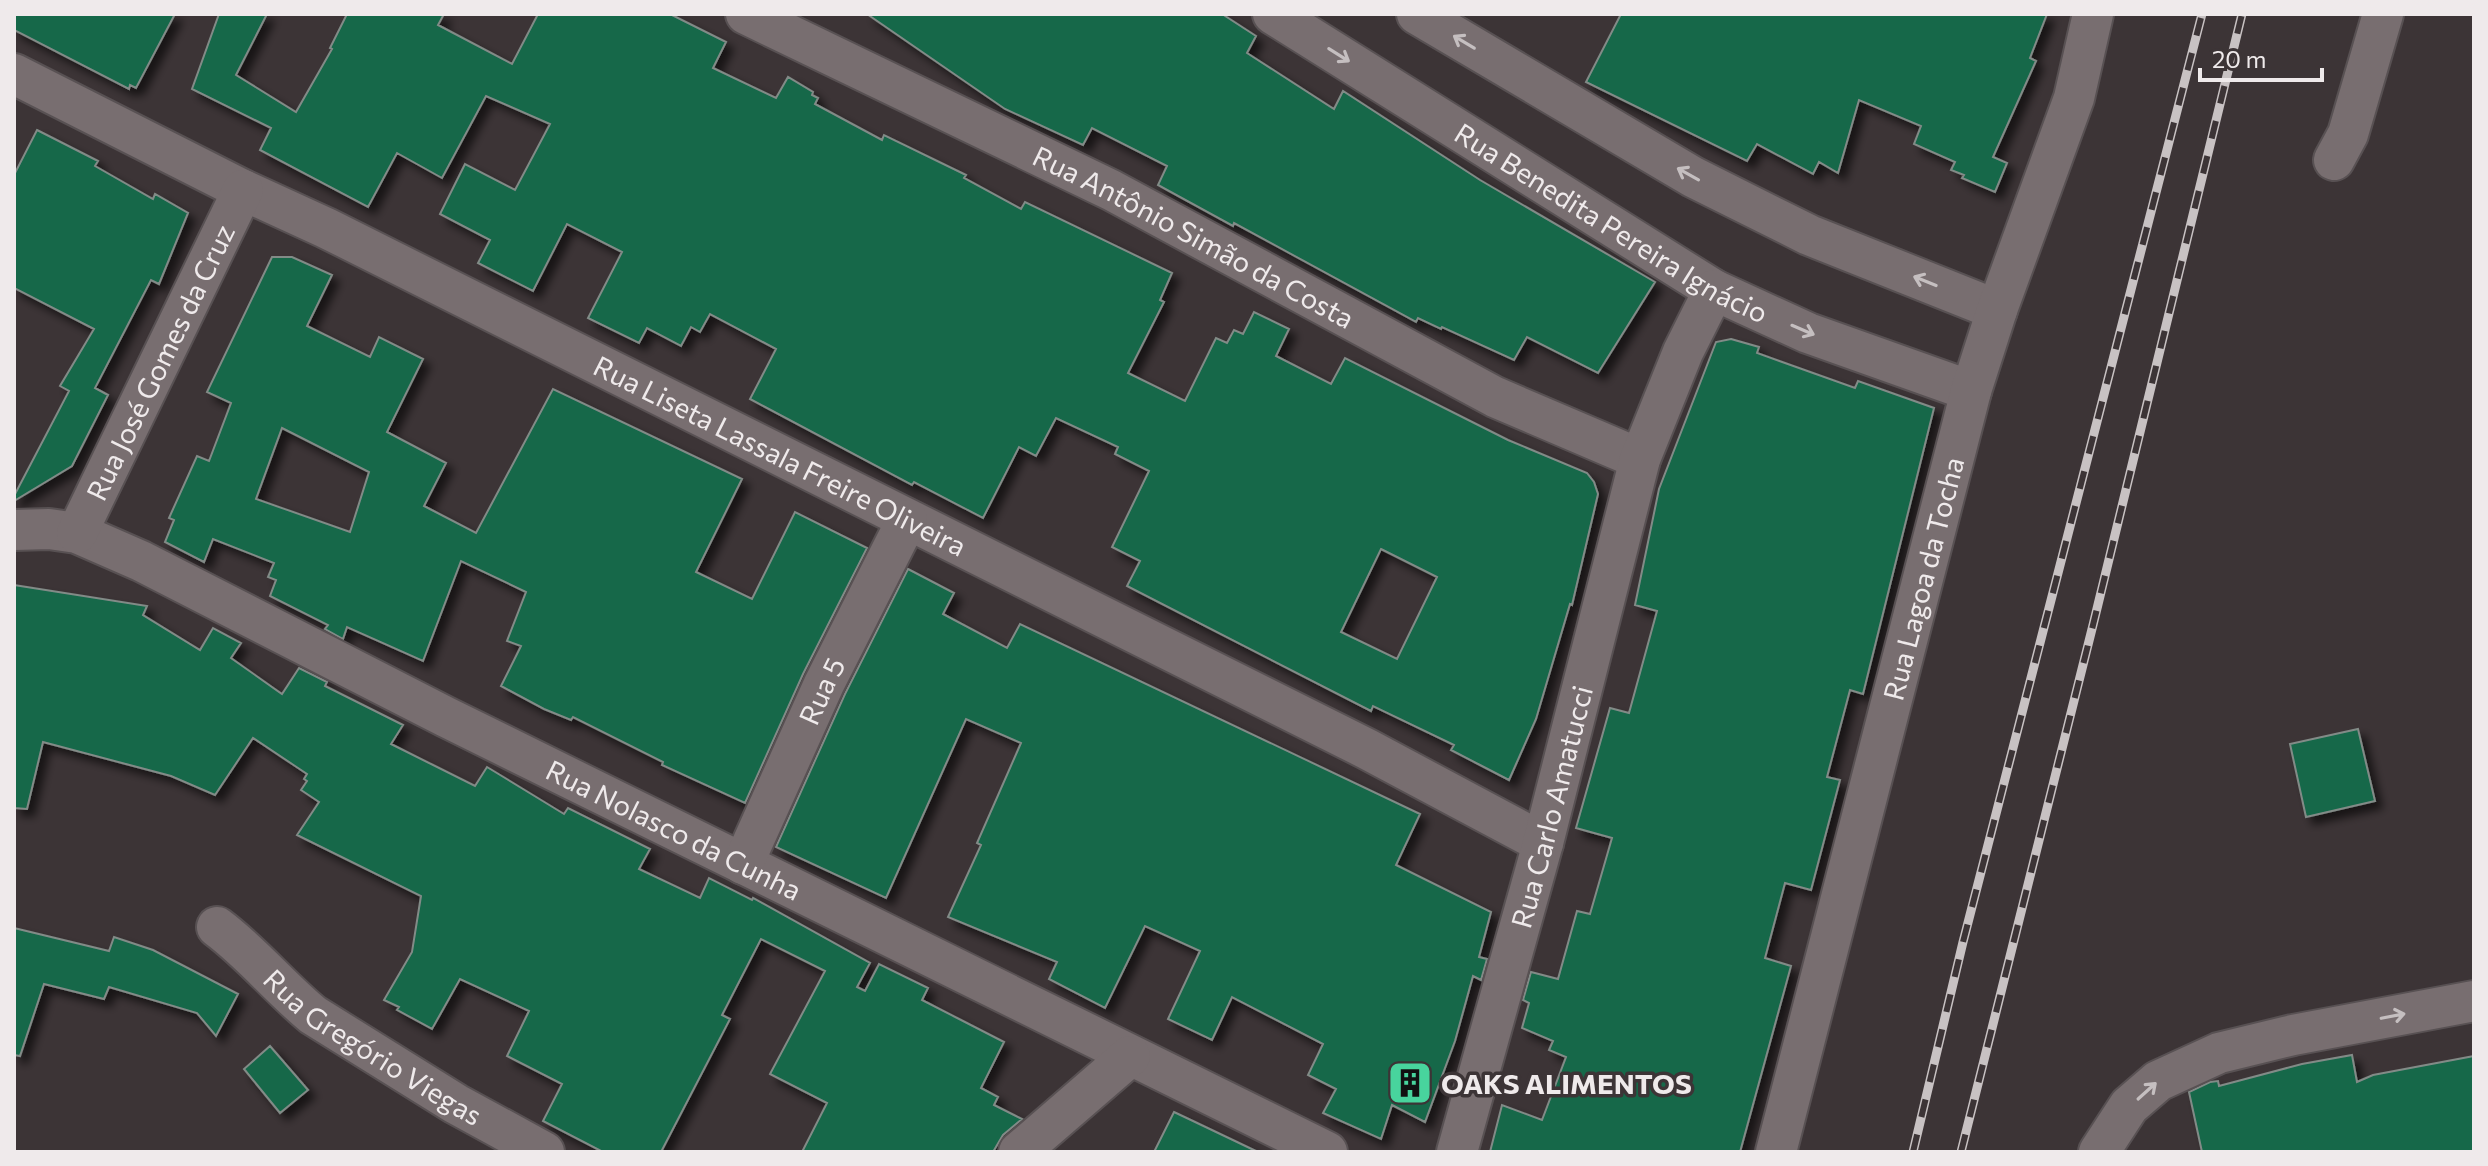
<svg xmlns="http://www.w3.org/2000/svg" width="2488" height="1166" font-family="Commissioner,sans-serif">
<style>
.building{fill:#13684a;stroke:#828b87;stroke-width:2;fill-rule:evenodd;filter:url(#shadow)}
.lines{fill:none;stroke-linecap:round;stroke-linejoin:round}
.street-casing{stroke:#585153;stroke-width:44}
.street{stroke:#786e70;stroke-width:40}
.rail-casing{stroke:#c8c2c3;stroke-width:9}
.rail{stroke:#3c3436;stroke-width:6;stroke-dasharray:18;stroke-linecap:butt}
.oneway{stroke:#c5bfc0}
.labels{text-anchor:middle;dominant-baseline:central;stroke-width:7;stroke-linejoin:round;paint-order:stroke}
.street-label{font-size:28px;fill:#efeaeb;stroke:#3c3436}
.poi-label{font-size:28px;font-weight:bold;fill:#efeaeb;stroke:#3c3436;text-anchor:start}
</style>
<defs>
<filter id="shadow"><feDropShadow dx="7" dy="7" stdDeviation="4" flood-color="#0009"/></filter>
</defs>
<rect width="100%" height="100%" fill="#3c3436"/>
<path class="building" d="M14,14H175L136,88L130,85L129,89L14,30Z
M219,14H267L236,75L296,112L332,49L330,48L347,14H444L438,25L512,64L538,14H670L726,42L713,68L776,98L788,77L813,92L812,95L818,98L815,104L882,140L884,135L966,175L964,178L1021,209L1025,202L1172,273L1160,300L1164,302L1128,373L1185,401L1216,338L1227,343L1234,330L1243,334L1254,312L1289,329L1276,356L1331,384L1345,358L1508,440L1587,473L1594,482L1598,494L1572,605L1570,604L1536,719L1509,780L1451,750L1454,745L1373,706L1371,711L1127,586L1140,561L1112,547L1149,471L1115,454L1118,447L1056,418L1036,456L1019,447L983,518L914,482L912,485L750,399L776,349L710,314L700,332L691,327L681,346L647,328L639,343L588,318L622,252L567,224L533,291L478,263L490,240L440,214L465,164L515,190L550,124L486,96L442,178L397,153L368,207L260,150L271,128L192,89ZM1381,549L1437,577L1397,659L1341,632Z
M867,14H1222L1256,36L1247,53L1334,109L1343,91L1480,180L1655,282L1598,373L1527,337L1514,360L1442,327L1441,329L1418,318L1416,322L1234,223L1233,226L1158,185L1167,166L1092,128L1083,145L1005,109Z
M1621,14H2047L2030,58L2036,61L1993,157L2007,163L1995,192L1962,178L1964,175L1951,170L1955,162L1914,144L1921,126L1859,100L1838,173L1819,162L1813,174L1757,144L1747,161L1586,82Z
M37,130L98,161L95,166L153,199L155,194L188,213L159,284L151,280L95,388L108,395L72,466L14,501V496L69,391L60,386L94,329L14,288V175Z
M272,257H292L332,275L307,326L370,357L379,337L423,359L387,432L446,463L424,506L476,533L553,389L742,479L696,572L752,599L795,512L867,548L803,674L745,803L662,765L663,762L573,717L571,720L544,709L501,686L521,646L507,641L526,592L461,561L423,661L347,627L343,639L325,629L328,625L270,596L276,580L268,577L274,563L213,539L204,562L165,542L174,520L169,518L197,456L209,461L231,403L207,392ZM282,428L369,472L350,532L256,499Z
M1731,339L1759,347L1757,353L1855,388L1858,381L1934,408L1863,694L1850,690L1827,777L1840,780L1811,890L1785,883L1765,958L1791,966L1740,1152H1490L1502,1105L1542,1120L1566,1057L1549,1050L1553,1041L1522,1028L1529,1003L1523,1000L1531,972L1558,979L1577,911L1590,914L1612,838L1576,828L1610,708L1629,713L1657,611L1635,605L1659,489L1716,342Z
M908,569L954,593L943,614L1007,648L1020,624L1420,814L1396,865L1491,912L1479,957L1487,959L1481,980L1473,976L1455,1041L1425,1122L1392,1105L1381,1139L1323,1113L1336,1089L1308,1075L1323,1044L1232,997L1212,1040L1168,1019L1200,951L1145,926L1105,1008L1049,979L1057,962L948,917L981,845L977,843L1021,743L966,719L886,898L776,847L845,694Z
M14,585L147,606L143,615L200,650L213,628L241,643L231,658L282,694L299,668L327,682L325,686L403,725L391,744L475,786L487,767L564,814L568,808L650,849L639,869L700,898L709,878L752,900L753,898L870,963L857,987L865,991L879,964L928,988L922,1000L1004,1042L981,1088L998,1097L994,1105L1022,1119L1003,1135L993,1152H802L827,1103L770,1074L825,971L761,939L722,1015L730,1019L661,1152H603L543,1121L562,1084L507,1056L529,1011L460,979L432,1029L397,1010L399,1007L384,1000L412,952L421,896L297,835L319,802L301,790L307,781L304,779L307,774L253,738L215,795L171,776L43,742L27,809L14,808Z
M2358,729L2375,801L2306,817L2290,744Z
M14,928L109,951L114,937L153,950L238,994L216,1036L197,1013L109,987L104,999L44,984L20,1056L14,1055Z
M270,1046L308,1090L280,1113L244,1069Z
M2352,1055L2357,1082L2373,1075L2474,1056V1152H2202L2189,1092L2210,1082L2218,1081L2219,1086L2302,1064Z
M1174,1112L1193,1121L1258,1152H1154Z"/>
<g class="lines">
<g class="street-casing">
<g id="street">
<path id="s1" d="M746,14L1111,190L1495,397L1640,459"/>
<path id="s2" d="M1273,14L1714,290L1808,333L1971,391"/>
<path d="M1417,14L1693,177L1809,235L1997,310"/>
<path id="s3" d="M14,74L243,190L326,228L1367,749L1543,843"/>
<path d="M2334,160L2348,134L2383,14"/>
<path id="s4" d="M14,530L49,529L77,533L141,561L446,717L1327,1152"/>
<path id="s5" d="M77,533L243,190"/>
<path id="s6" d="M743,864L824,684L907,520"/>
<path id="s7" d="M217,927C252,953 279,987 313,1015L456,1104L544,1152"/>
<path d="M1019,1152L1130,1056"/>
<path id="s8" d="M1457,1152L1543,843L1640,459L1683,352L1714,290"/>
<path id="s9" d="M1776,1152L1971,391L1997,310L2074,98L2093,14"/>
<path d="M2099,1152L2129,1106L2158,1081L2219,1053L2293,1035L2474,1001"/>
</g>
</g>
<use href="#street" class="street"/>
<g class="rail-casing">
<path id="rail" d="M1913,1152L1963,942L2202,14
M1961,1152L2093,625L2242,14"/>
</g>
<use href="#rail" class="rail"/>
</g>
<defs><path id="oneway-shaft" d="M-6 0H5M1.5-3L5.5 0L1.5 3" fill="none" stroke-width="1.6" stroke-linecap="round" stroke-linejoin="round" transform="scale(2)"/></defs>
<g class="oneway">
<use href="#oneway-shaft" transform="translate(1464 42) rotate(-149)"/>
<use href="#oneway-shaft" transform="translate(1339 55) rotate(32)"/>
<use href="#oneway-shaft" transform="translate(1688 174) rotate(-151)"/>
<use href="#oneway-shaft" transform="translate(1925 281) rotate(-158)"/>
<use href="#oneway-shaft" transform="translate(1803 330) rotate(23)"/>
<use href="#oneway-shaft" transform="translate(2393 1016) rotate(-11)"/>
<use href="#oneway-shaft" transform="translate(2147 1091) rotate(-42)"/>
</g>
<defs>
<g id="building-square" transform="scale(2.3)"><rect x="-9" y="-9" width="18" height="18" rx="4" fill="#48d49d" stroke="#3c3436"/><path d="M-4-6H4V6H1V3H-1V6H-4ZM-2.5-4.3h1.7v1.8h-1.7ZM.8-4.3h1.7v1.8H.8ZM-2.5-1h1.7V.8h-1.7ZM.8-1h1.7V.8H.8Z" fill="#111"/></g>
</defs>
<g fill-rule="evenodd">
<use href="#building-square" x="1410" y="1083"/>
</g>
<g class="labels">
<g class="street-label">
<text stroke="none"><textPath href="#s2" startOffset="398">Rua Benedita Pereira Ignácio</textPath></text>
<text stroke="none"><textPath href="#s1" startOffset="500">Rua Antônio Simão da Costa</textPath></text>
<text stroke="none"><textPath href="#s5" startOffset="190">Rua José Gomes da Cruz</textPath></text>
<text stroke="none"><textPath href="#s3" startOffset="856">Rua Liseta Lassala Freire Oliveira</textPath></text>
<text stroke="none"><textPath href="#s9" startOffset="592">Rua Lagoa da Tocha</textPath></text>
<text stroke="none"><textPath href="#s6" startOffset="190">Rua 5</textPath></text>
<text stroke="none"><textPath href="#s8" startOffset="358">Rua Carlo Amatucci</textPath></text>
<text stroke="none"><textPath href="#s4" startOffset="730">Rua Nolasco da Cunha</textPath></text>
<text stroke="none"><textPath href="#s7" startOffset="198">Rua Gregório Viegas</textPath></text>
</g>
<g class="poi-label">
<text x="1441" y="1083">OAKS ALIMENTOS</text>
</g>
</g>
<rect width="2488" height="1166" fill="none" stroke="#efeaeb" stroke-width="32"/>
<path d="M2200 68v12h122v-12" fill="none" stroke="#efeaeb" stroke-width="4"/>
<text x="2212" y="68" font-size="24" fill="#efeaeb" stroke="#3c3436" stroke-width="6" paint-order="stroke">20 m</text>
</svg>
